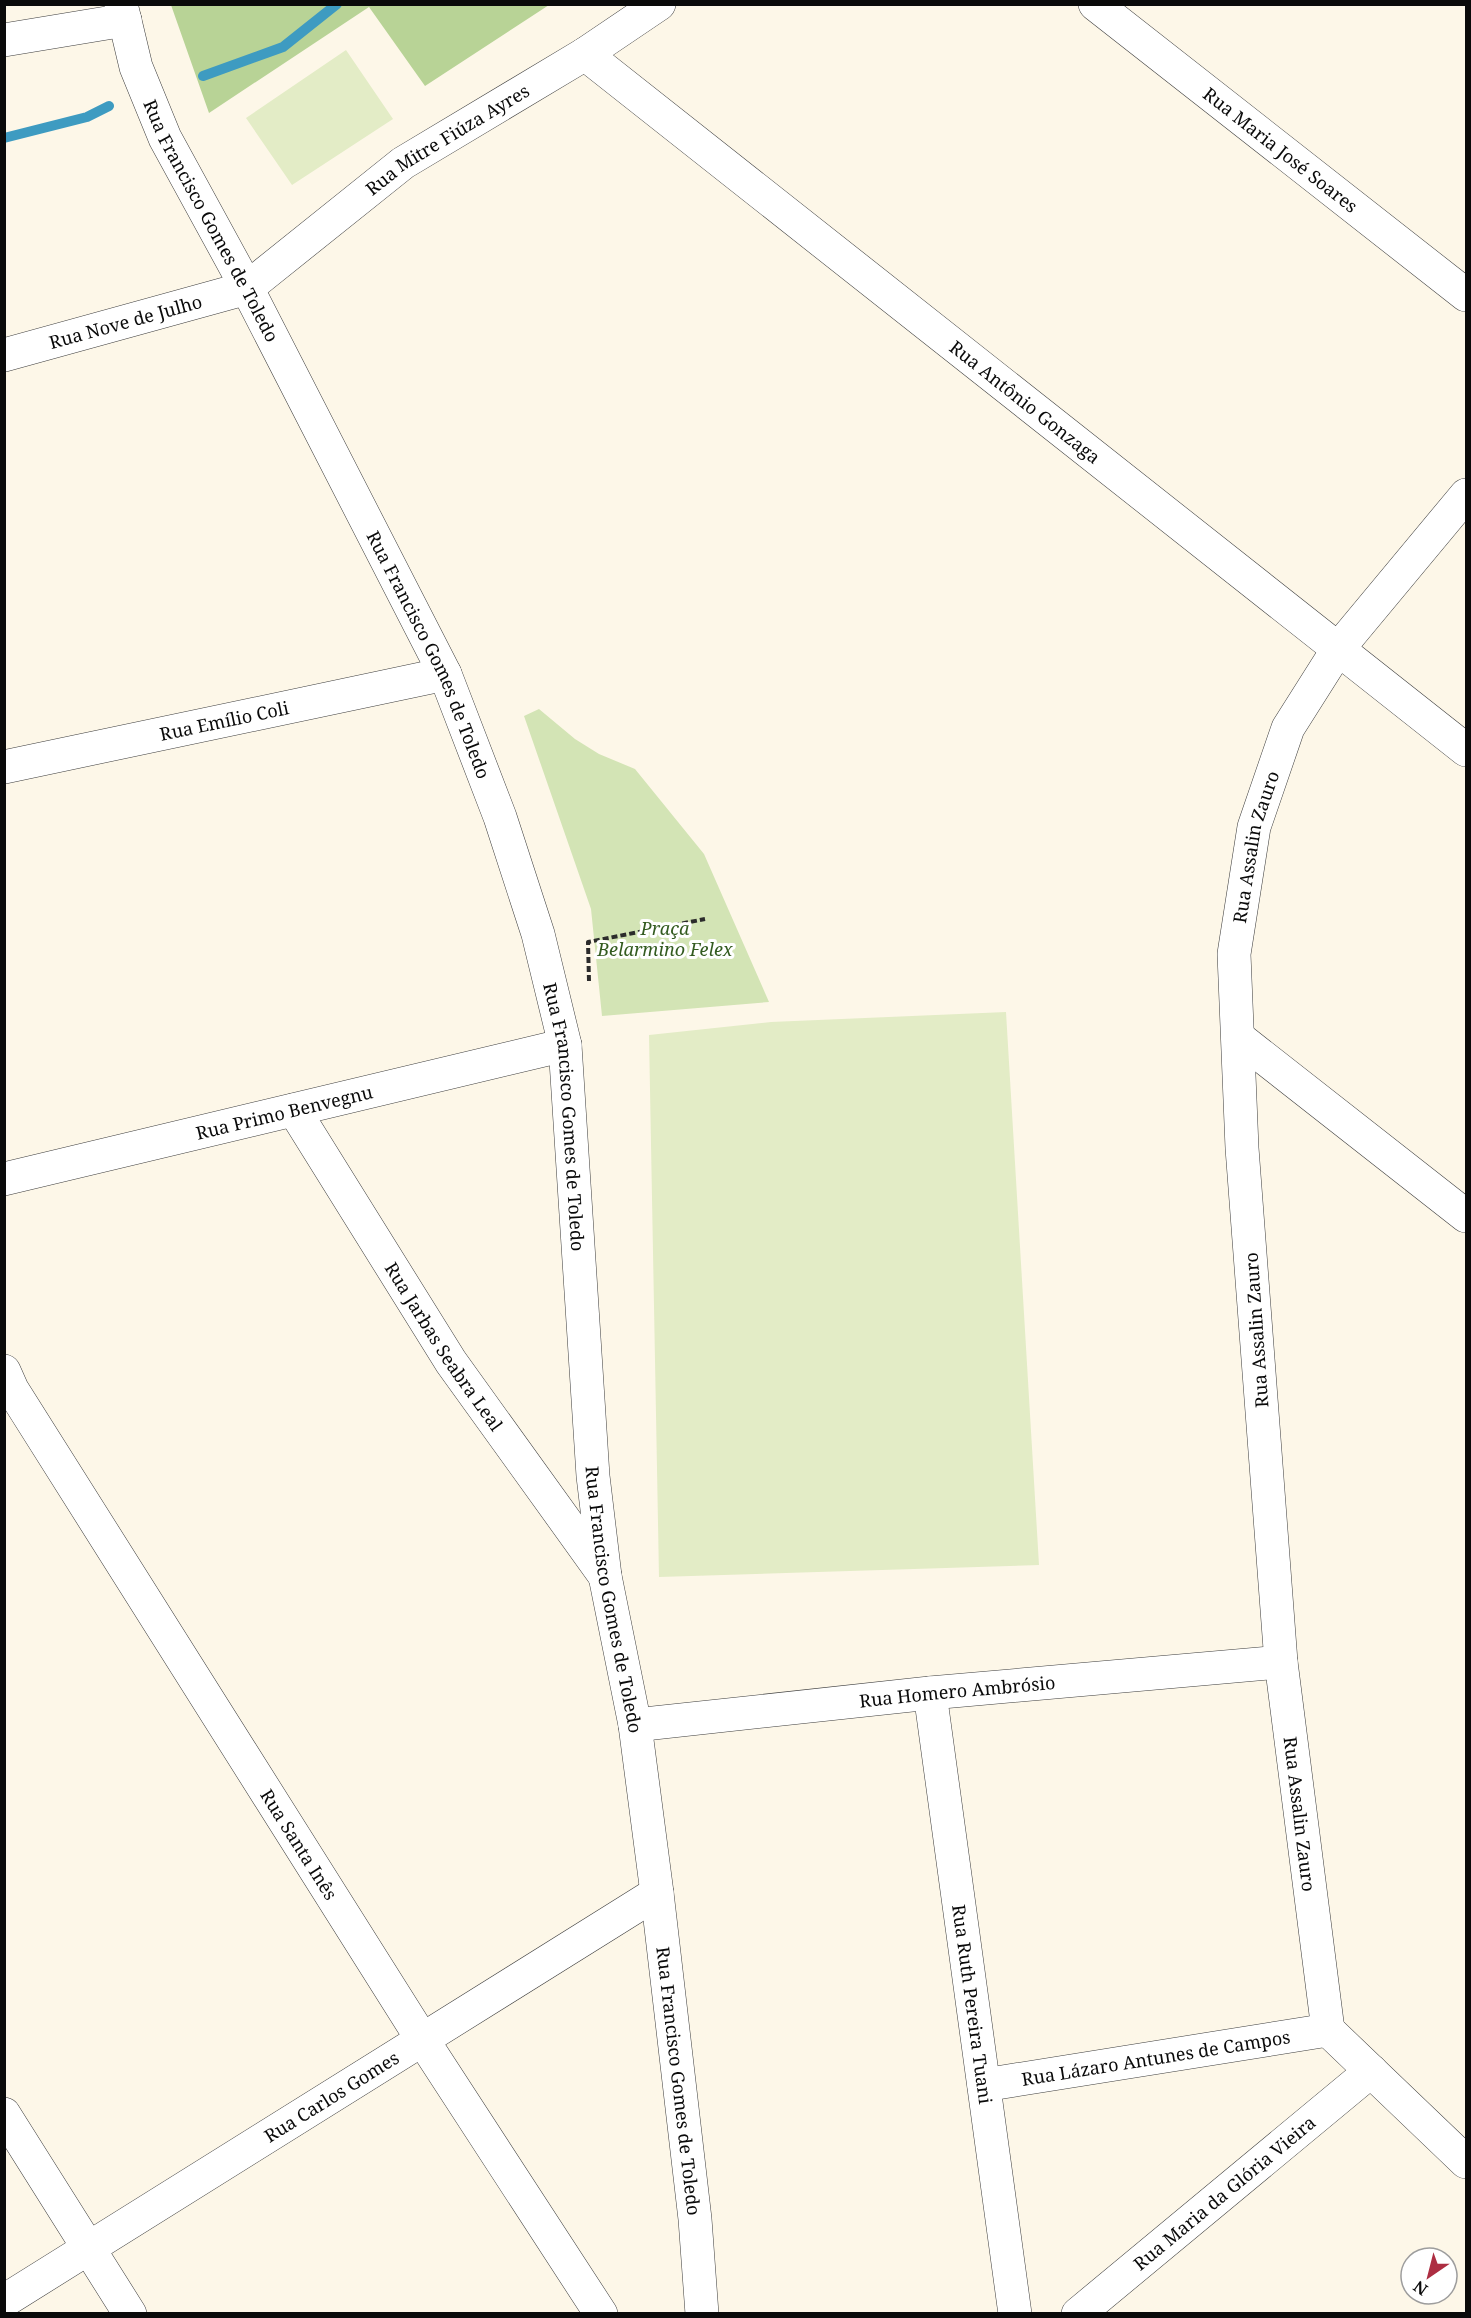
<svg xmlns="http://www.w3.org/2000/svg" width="1471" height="2318" font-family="'Noto Serif',serif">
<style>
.green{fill:#d3e4b5}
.forest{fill:#b8d396}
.pitch{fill:#e3ecc6}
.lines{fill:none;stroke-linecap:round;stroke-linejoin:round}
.stream{stroke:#3e9bc1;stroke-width:10}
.minor-casing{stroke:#3d3d3d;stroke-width:34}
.tertiary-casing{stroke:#3d3d3d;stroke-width:34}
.path{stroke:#2c2c2c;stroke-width:4;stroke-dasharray:6 3;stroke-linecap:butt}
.minor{stroke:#fff;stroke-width:33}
.tertiary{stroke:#fff;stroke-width:33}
.labels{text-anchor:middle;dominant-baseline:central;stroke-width:6;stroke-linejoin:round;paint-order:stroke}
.street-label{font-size:18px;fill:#0a0a0a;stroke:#fff}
.park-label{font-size:18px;font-style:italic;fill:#335b20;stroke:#fff}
</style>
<rect width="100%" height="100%" fill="#fdf7e8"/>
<path class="green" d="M539,709L575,739L599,754L635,769L704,854L769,1002L602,1016L591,909L524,716Z"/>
<path class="forest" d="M171,5V4L549,5L425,86L369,7L209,113Z"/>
<path class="pitch" d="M346,50L393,119L292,185L246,118Z
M1006,1012L1039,1565L659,1577L649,1035L771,1022Z"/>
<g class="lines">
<path class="stream" d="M203,76L283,47L337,4
M4,138L87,117L109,106"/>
<g class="minor-casing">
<g id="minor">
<path id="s1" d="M1095,4L1466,295"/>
<path d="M4,40L125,20"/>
<path id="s2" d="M585,54L1466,750"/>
<path id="s3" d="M4,355L247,288L403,163L585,54L659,4"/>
<path id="s4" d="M4,767L445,674"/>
<path d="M1239,1038L1466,1216"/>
<path id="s5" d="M294,1110L451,1362L605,1576"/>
<path id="s6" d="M4,1179L565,1045"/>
<path id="s7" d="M4,1371L12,1389L422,2039L601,2314"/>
<path id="s8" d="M930,1693L1015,2314"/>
<path id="s9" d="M635,1725L930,1693L1281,1662"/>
<path id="s10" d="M1328,2030L1281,1662L1242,1148L1234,954L1254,827L1288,728L1338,649L1466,495"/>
<path d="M1328,2030L1466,2162"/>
<path id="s11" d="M984,2085L1328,2030"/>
<path d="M4,2114L130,2314"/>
<path id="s12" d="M4,2301L657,1893"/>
<path id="s13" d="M1078,2314L1371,2071"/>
</g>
</g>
<g class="tertiary-casing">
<g id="tertiary">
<path id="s14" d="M121,4L136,67L165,138L247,288L445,674L500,817L538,934L565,1045L593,1476L605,1576L635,1725L657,1893L695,2219L702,2314"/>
</g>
</g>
<path class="path" d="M589,981L588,942L705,919"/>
<use href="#minor" class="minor"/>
<use href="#tertiary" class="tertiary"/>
</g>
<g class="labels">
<g class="street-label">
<text stroke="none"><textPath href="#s3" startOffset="502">Rua Mitre Fiúza Ayres</textPath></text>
<text stroke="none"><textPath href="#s1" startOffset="236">Rua Maria José Soares</textPath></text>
<text stroke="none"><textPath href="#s14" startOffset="236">Rua Francisco Gomes de Toledo</textPath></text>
<text stroke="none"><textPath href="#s3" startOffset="126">Rua Nove de Julho</textPath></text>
<text stroke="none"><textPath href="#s2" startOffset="561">Rua Antônio Gonzaga</textPath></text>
<text stroke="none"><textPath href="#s14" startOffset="722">Rua Francisco Gomes de Toledo</textPath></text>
<text stroke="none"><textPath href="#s4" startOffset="225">Rua Emílio Coli</textPath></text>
<text stroke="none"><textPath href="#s10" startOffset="1190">Rua Assalin Zauro</textPath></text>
<text stroke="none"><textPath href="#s6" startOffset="288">Rua Primo Benvegnu</textPath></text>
<text stroke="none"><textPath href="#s14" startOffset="1208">Rua Francisco Gomes de Toledo</textPath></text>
<text transform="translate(1256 1330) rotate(-94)">Rua Assalin Zauro</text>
<text stroke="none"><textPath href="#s5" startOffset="280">Rua Jarbas Seabra Leal</textPath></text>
<text stroke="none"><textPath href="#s14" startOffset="1694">Rua Francisco Gomes de Toledo</textPath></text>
<text stroke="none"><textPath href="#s9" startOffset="324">Rua Homero Ambrósio</textPath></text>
<text transform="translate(1300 1814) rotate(83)">Rua Assalin Zauro</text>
<text stroke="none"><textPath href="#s7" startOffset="558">Rua Santa Inês</textPath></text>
<text stroke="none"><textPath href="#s8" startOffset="314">Rua Ruth Pereira Tuani</textPath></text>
<text stroke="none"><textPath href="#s11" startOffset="174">Rua Lázaro Antunes de Campos</textPath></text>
<text stroke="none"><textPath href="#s14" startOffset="2180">Rua Francisco Gomes de Toledo</textPath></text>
<text stroke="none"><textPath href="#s12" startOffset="386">Rua Carlos Gomes</textPath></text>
<text stroke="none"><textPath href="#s13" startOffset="190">Rua Maria da Glória Vieira</textPath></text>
</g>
<g class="park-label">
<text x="665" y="928">Praça<tspan x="665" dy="21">Belarmino Felex</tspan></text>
</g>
</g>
<rect width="1471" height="2318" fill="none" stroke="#0a0a0a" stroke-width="12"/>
<g transform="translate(1429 2276) rotate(215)"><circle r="28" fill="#ffffff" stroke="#9d9d9d" stroke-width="1.5"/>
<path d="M0-4.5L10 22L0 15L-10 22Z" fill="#ad2e42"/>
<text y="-9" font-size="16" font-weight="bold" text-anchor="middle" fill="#0a0a0a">N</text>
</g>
</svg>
